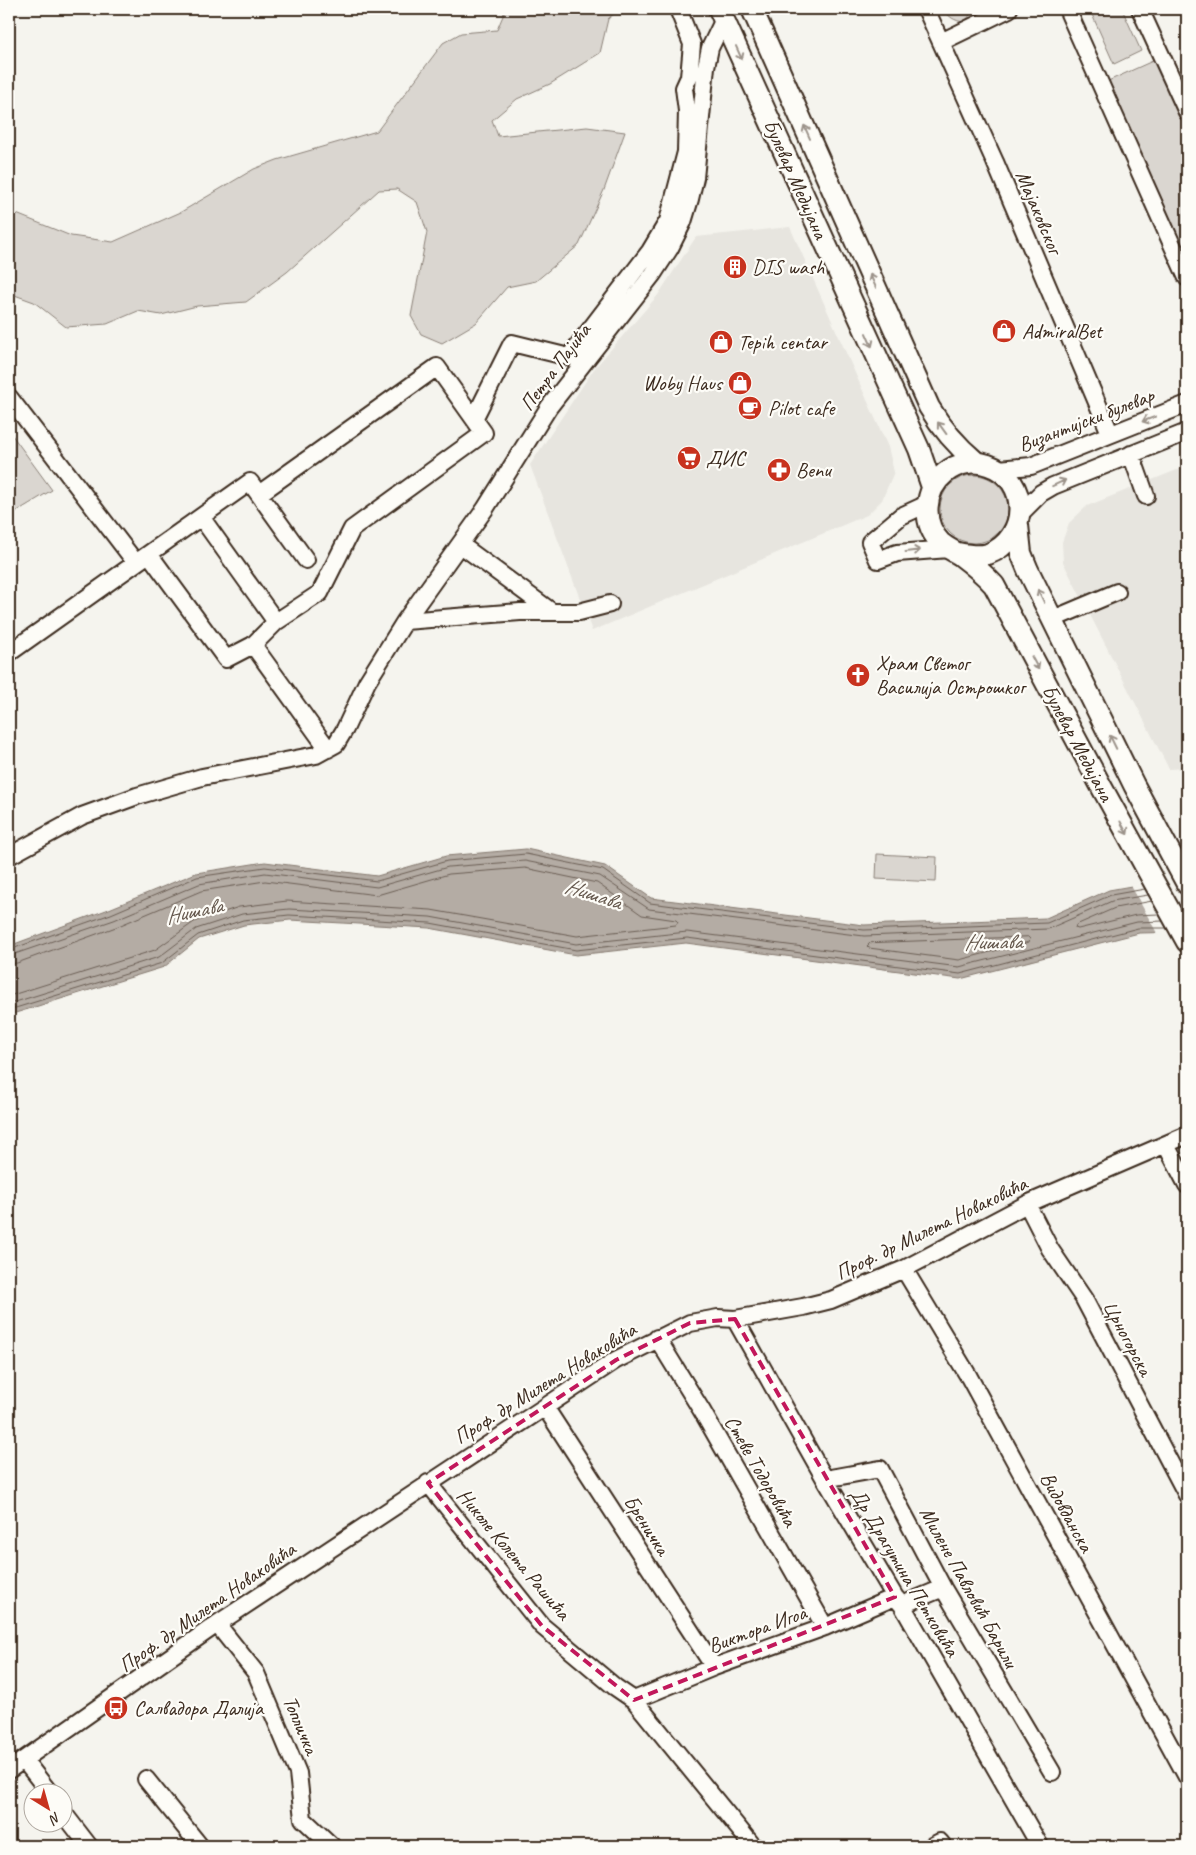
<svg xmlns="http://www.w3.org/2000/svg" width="1196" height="1855" font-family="Caveat,sans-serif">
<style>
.built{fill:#e7e5df}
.green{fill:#dad6d0;stroke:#8a8077}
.water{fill:#b4aca4;stroke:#84786e}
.pier{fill:#f5f4ee}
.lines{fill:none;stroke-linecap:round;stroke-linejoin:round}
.shore{stroke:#6b5e54;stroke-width:1}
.minor-casing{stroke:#3b2a1e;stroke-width:20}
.major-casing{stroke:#3b2a1e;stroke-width:24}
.minor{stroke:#fdfcf7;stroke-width:16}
.major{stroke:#fdfcf7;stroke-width:20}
.oneway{stroke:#9c938a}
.marked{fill:none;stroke:#c2185b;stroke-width:4;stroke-dasharray:10 6;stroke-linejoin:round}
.labels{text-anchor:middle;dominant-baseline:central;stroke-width:4.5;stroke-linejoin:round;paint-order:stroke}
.street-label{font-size:21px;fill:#3b2a1e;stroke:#fdfcf7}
.poi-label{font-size:21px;fill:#3b2a1e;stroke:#fdfcf7;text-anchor:start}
.water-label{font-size:22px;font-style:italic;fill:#65584d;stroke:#fdfcf7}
</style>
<rect width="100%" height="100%" fill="#f5f4ee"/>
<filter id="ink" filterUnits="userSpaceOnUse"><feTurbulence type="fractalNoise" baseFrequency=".02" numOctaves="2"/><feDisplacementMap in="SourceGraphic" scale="10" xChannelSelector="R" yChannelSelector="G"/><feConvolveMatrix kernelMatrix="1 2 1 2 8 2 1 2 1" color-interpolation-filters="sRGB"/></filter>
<g filter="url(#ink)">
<path class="built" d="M790,227L888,447L894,472L882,500L867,515L592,631L530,465L594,369L658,295L696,237Z
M1187,466V768L1169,769L1063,562L1062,542L1069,523L1087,506Z"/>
<path class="green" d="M503,9H619L608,19L600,53L550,84L517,99L492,120L498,136L587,127L625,132L604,190L579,245L536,281L507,287L476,323L442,343L421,334L411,316L427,232L417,202L397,189L379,190L287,272L246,302L197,306L161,315L138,311L107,324L66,327L34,302L9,293V211L71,236L113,242L181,212L254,169L277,160L377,131L443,43L461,33L497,30L505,11Z
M944,9H971C971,15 968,18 964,22C955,21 948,17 944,9Z
M1092,9H1122L1141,51L1114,64L1090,10Z
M1157,59L1187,126V264L1106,82Z
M9,431L52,490L9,516Z
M940 509a34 34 0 1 1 68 0a34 34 0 1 1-68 0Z
M877,854L937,857L936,882L876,879Z"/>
<path class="water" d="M526,849L605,866L651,898L864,925L1046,918L1109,890L1187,876V932L1139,933L960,979L686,943L576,955L429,928L290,920L244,925L199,939L164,967L9,1015V946L109,909L196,873L265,862L377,876L446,856Z"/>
<path class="pier" d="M1187,874V934L1158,935L1130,884Z"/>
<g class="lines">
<path class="shore" d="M1152,901L1115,908L1076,925L1075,928L1078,929L1136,915L1159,914
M1028,937L1030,939L1029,942L959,960L869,948L867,946L870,943Z
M9,950L111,914L197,877L265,867L377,881L447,861L526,854L603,870L650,903L864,930L1047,923L1111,895L1145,889
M9,956L114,920L199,884L265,873L377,887L448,867L525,861L600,876L649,909L864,936L1048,929L1112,901L1148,895
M9,964L17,963L116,927L201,891L265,881L377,895L449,874L525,868L597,883L642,915L676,920L678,922L676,925L577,936L431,910L287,901L239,907L194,922L155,950L9,996
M9,1004L159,957L196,929L242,914L289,909L430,917L576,944L687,932L959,967L1137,922L1163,921
M9,1010L162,963L198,935L243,920L289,915L430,923L576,950L687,938L960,974L1138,928H1166"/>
<g class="minor-casing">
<path id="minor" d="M926,9L995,162L1110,433
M1067,9L1187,278
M1140,9L1187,112
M941,42L1009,9
M9,397L136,563
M474,419L512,343L569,357L650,251L668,221L686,152L687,111L684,88L689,77L692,44L678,9
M1131,454L1146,496
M999,469L1031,466L1187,404
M259,494L437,367L484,433L352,529L320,593L276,622
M927,504L901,516L870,542L878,560L897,553L949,549
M1021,513L1041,493L1053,486L1187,432
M461,545L552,612
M149,554L226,659L253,645L276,622L201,517
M1053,619L1117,592
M405,621L520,612H579L610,604
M253,645L328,749
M9,653L250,482L306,560
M9,856L82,816L137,796L202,777L316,755L336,744L345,729L367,682L405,621L485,509L549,407L653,274L670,248L683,222L690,199L695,178L706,67L710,48L724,19
M1166,1145L1187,1185
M1027,1204L1050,1249L1084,1299L1187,1495
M904,1269L969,1377L1187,1777
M735,1319L825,1479L895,1597L902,1605L1040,1846
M657,1338L702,1411L825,1627
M545,1407L714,1667
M825,1479L880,1469L943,1588L1052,1772
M428,1483L542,1626L615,1687L634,1700L753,1846
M902,1605L943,1588
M217,1624L256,1673L298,1773L303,1819L332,1846
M634,1700L714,1667L825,1627L895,1597
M24,1760L49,1792
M9,1770L217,1624L616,1360L690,1323L718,1318L735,1319L803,1307L831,1300L904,1269L1027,1204L1187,1135
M146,1779L200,1846
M62,1811L89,1846
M932,1846L940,1842L943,1846"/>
</g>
<g class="major-casing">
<path id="major" d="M719,9L919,449L932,487
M752,9L929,407C942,429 956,445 976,462
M1018,525L1021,553L1028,570L1134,785L1187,884
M958,553C968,555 978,557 988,554C1029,539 1031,479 988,465C974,460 957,463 945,473C924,490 921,523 941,543C947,548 954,551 960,555C972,564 984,574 994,585L1101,786L1187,942"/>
</g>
<use href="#minor" class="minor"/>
<use href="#major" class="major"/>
</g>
<defs><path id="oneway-shaft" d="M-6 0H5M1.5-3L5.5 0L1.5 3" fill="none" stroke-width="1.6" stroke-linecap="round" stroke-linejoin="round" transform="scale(1.25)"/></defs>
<g class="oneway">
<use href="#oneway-shaft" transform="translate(739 53) rotate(66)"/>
<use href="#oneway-shaft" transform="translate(807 132) rotate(-114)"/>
<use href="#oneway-shaft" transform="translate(873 281) rotate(-114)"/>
<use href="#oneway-shaft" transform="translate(869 340) rotate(66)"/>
<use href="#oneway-shaft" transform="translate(1149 419) rotate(159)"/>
<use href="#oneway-shaft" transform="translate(942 428) rotate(-126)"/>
<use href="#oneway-shaft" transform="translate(1059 483) rotate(-25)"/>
<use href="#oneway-shaft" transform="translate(913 551) rotate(-7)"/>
<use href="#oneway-shaft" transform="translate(1041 596) rotate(-116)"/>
<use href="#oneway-shaft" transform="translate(1035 663) rotate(62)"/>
<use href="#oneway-shaft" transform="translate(1113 742) rotate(-116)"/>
<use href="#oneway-shaft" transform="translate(1124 828) rotate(61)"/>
</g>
</g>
<path class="marked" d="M735,1319L895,1597L634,1700L542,1626L428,1483L616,1360L690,1323Z"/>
<defs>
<g id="building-disc" transform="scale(1.25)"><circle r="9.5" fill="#c8321e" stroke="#fdfcf7"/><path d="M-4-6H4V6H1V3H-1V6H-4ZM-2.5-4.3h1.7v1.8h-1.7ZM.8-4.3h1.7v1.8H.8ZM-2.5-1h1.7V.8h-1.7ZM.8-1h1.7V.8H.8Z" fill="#fff"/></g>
<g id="shop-disc" transform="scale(1.25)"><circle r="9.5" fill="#c8321e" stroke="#fdfcf7"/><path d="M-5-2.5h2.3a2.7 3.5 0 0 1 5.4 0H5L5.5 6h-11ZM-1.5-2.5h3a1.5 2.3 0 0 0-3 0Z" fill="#fff"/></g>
<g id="cafe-disc" transform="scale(1.25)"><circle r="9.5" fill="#c8321e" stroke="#fdfcf7"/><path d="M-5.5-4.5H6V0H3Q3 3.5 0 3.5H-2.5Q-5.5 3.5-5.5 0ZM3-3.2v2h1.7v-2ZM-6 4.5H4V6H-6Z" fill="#fff"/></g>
<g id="supermarket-disc" transform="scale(1.25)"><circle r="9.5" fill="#c8321e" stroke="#fdfcf7"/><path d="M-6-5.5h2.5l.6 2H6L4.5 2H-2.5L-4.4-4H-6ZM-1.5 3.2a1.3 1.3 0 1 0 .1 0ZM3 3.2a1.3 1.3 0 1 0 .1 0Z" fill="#fff"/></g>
<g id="pharmacy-disc" transform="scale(1.25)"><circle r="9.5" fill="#c8321e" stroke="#fdfcf7"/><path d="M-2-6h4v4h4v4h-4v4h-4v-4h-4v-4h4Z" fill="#fff"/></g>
<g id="church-disc" transform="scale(1.25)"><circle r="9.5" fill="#c8321e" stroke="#fdfcf7"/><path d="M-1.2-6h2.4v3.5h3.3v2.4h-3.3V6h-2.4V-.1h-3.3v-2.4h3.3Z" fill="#fff"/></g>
<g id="bus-disc" transform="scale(1.25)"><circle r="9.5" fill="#c8321e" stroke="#fdfcf7"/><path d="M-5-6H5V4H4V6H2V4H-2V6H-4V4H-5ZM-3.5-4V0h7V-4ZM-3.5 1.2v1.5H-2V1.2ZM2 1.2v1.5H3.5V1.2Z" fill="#fff"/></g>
</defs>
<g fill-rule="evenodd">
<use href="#building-disc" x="735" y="267"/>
<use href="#shop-disc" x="1004" y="331"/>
<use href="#shop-disc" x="721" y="342"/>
<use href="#shop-disc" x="740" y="383"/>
<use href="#cafe-disc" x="750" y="408"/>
<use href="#supermarket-disc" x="689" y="458"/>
<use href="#pharmacy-disc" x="779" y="470"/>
<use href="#church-disc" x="858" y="675"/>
<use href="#bus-disc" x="116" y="1708"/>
</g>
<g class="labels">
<g class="street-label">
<text transform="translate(796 179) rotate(66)">Булевар Медијана</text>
<text transform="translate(1039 212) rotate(67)">Мајаковског</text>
<text transform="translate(555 367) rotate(-53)">Петра Пајића</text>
<text transform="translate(1086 420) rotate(-21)">Византијски булевар</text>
<text transform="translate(1078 743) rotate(62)">Булевар Медијана</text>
<text transform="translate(931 1228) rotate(-26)">Проф. др Милета Новаковића</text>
<text transform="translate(1128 1338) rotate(62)">Црногорска</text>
<text transform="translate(545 1383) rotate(-32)">Проф. др Милета Новаковића</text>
<text transform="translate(761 1471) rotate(60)">Стеве Тодоровића</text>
<text transform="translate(1067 1512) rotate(61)">Видовданска</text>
<text transform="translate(647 1525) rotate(57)">Бреничка</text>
<text transform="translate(514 1554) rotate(50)">Николе Колета Рашића</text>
<text transform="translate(905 1572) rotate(59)">Др Драгутина Петковића</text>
<text transform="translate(969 1587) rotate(61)">Милене Павловић Барили</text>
<text transform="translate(207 1607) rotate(-35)">Проф. др Милета Новаковића</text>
<text transform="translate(757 1629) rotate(-20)">Виктора Игоа</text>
<text transform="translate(301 1725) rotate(67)">Топличка</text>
</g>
<g class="poi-label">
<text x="752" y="267">DIS wash</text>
<text x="1022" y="331">AdmiralBet</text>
<text x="738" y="342">Tepih centar</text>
<text x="722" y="383" text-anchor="end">Woby Haus</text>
<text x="768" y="408">Pilot cafe</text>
<text x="706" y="458">ДИС</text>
<text x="796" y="470">Benu</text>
<text x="876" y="663">Храм Светог<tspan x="876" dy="24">Василија Острошког</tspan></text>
<text x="134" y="1708">Салвадора Далија</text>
</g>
<g class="water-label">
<text transform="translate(593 894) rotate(18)">Нишава</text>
<text transform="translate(194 911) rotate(-12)">Нишава</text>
<text transform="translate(993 942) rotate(-1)">Нишава</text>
</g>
</g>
<rect width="1196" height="1855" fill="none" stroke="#fdfcf7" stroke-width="30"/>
<rect x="15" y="15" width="1166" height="1825" fill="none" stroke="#3b2a1e" stroke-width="2" filter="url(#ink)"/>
<g transform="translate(48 1808) rotate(143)"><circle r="24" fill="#fdfcf7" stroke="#afa8a0"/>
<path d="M0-4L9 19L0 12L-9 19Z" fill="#c8321e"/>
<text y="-8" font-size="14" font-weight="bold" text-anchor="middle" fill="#3b2a1e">N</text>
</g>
</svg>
